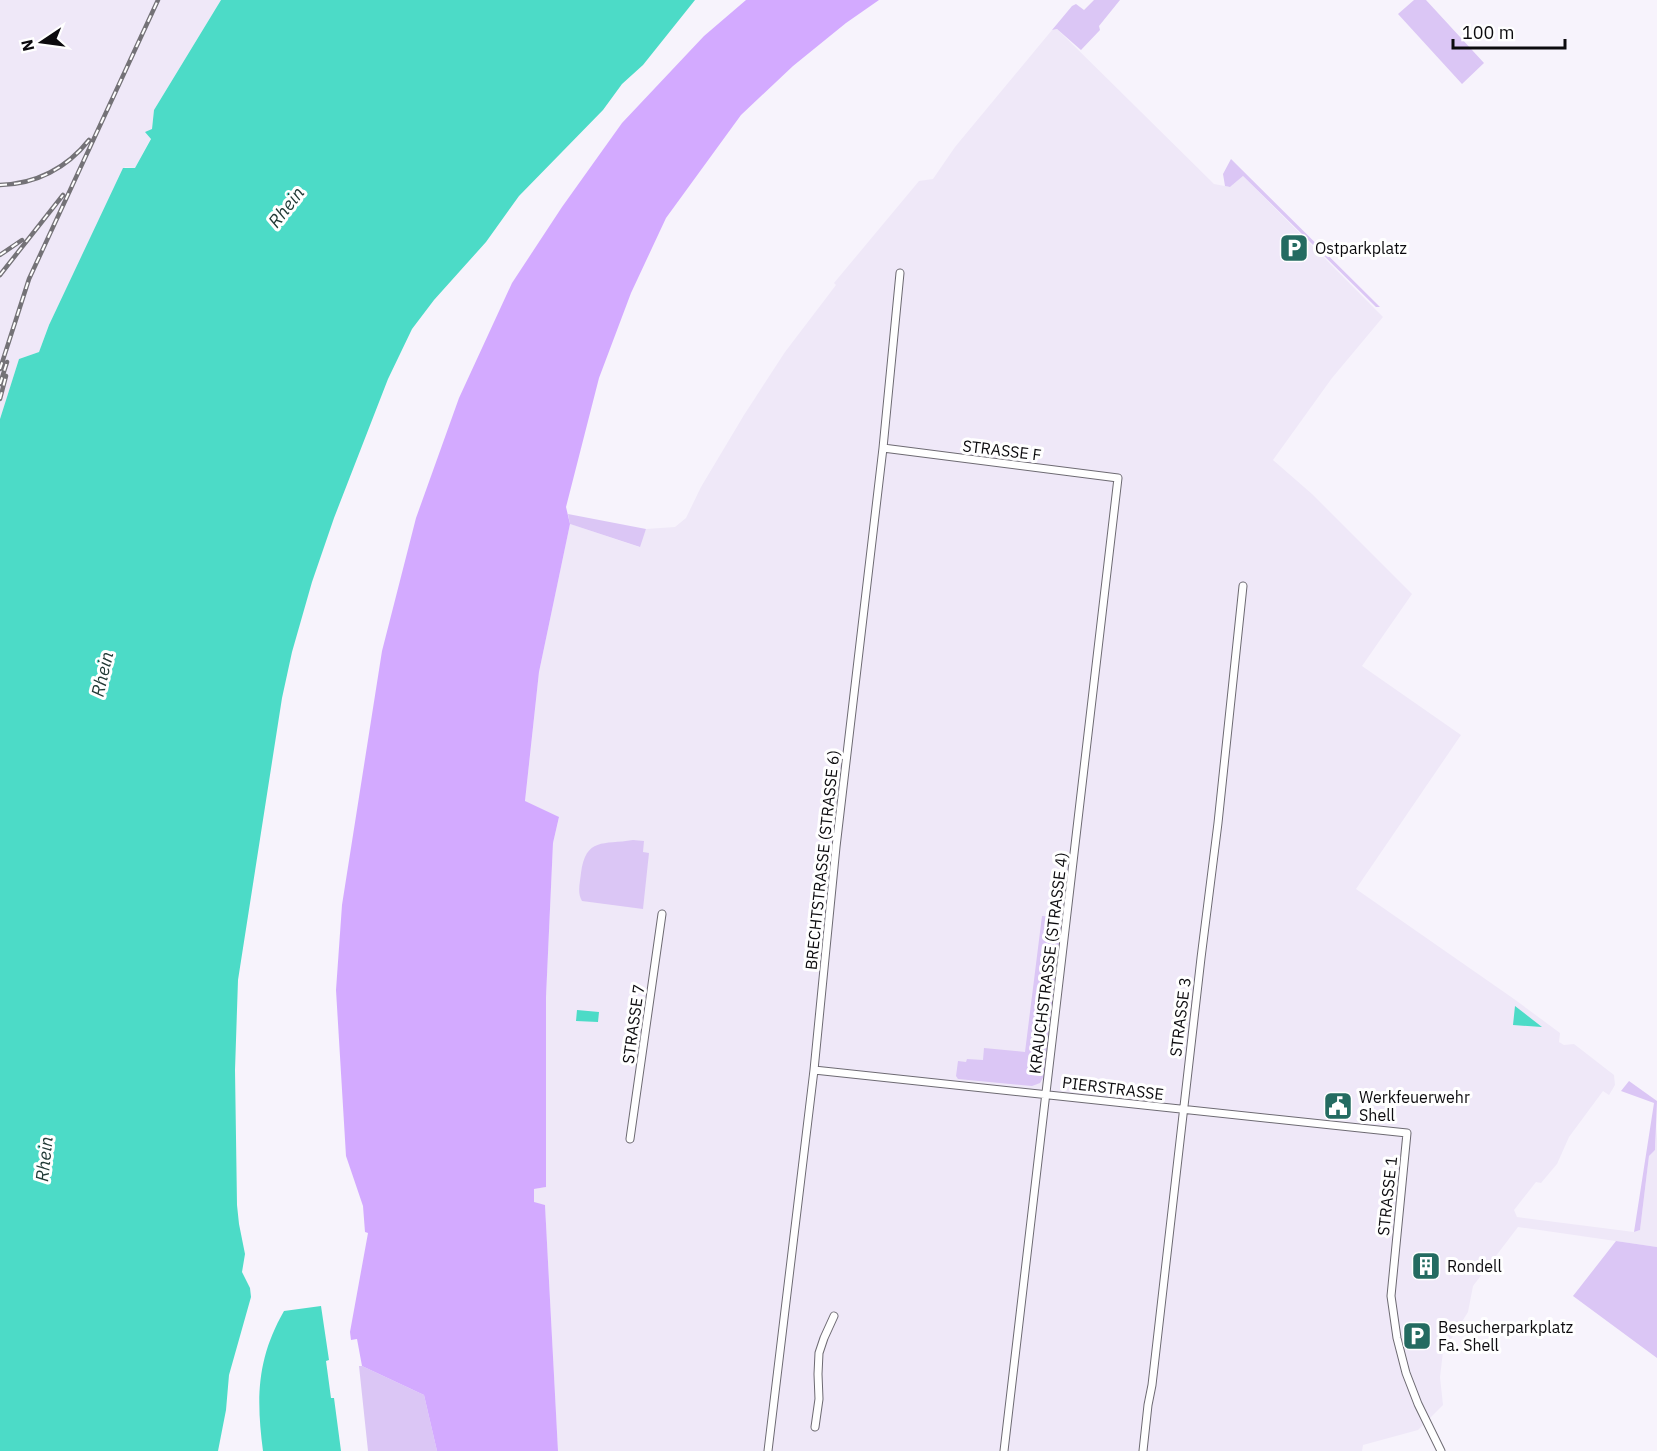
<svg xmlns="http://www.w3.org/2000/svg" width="1657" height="1451" font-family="'IBM Plex Sans',sans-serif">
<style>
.built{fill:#efe8f8}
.green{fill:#dbc6f5}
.forest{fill:#d3aaff}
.water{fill:#4cdbc7}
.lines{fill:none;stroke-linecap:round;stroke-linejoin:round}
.minor-casing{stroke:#6d6a72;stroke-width:9}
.minor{stroke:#fff;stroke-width:7}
.rail-casing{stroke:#747277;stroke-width:4.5}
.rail{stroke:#fff;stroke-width:2;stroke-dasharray:7;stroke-linecap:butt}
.labels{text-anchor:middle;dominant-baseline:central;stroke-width:6;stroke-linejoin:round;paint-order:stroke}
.poi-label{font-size:16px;fill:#0c0b0e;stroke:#fff;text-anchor:start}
.street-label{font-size:16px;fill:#0c0b0e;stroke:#fff}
.water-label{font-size:18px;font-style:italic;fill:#223a36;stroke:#fff}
</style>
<rect width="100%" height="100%" fill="#f7f3fc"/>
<path class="built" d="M0,0H221L154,110L151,138L135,168L125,167L49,325L39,352L19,359L0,419Z
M1057,29L1214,184L1230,187L1243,176L1383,317L1332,378L1273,460L1312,494L1412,594L1362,666L1461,735L1356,889L1514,999L1560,1033L1559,1042L1564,1045L1574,1044L1614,1075L1615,1085L1609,1095L1603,1091L1569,1137L1557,1164L1541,1183L1536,1182L1514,1210L1517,1217L1634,1232L1640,1230L1649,1156L1655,1150L1657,1128V1247L1518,1227L1473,1286L1468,1312L1443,1352L1440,1377L1443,1405L1418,1430L1363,1445L1362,1451H558L545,1205L534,1203V1189L546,1187V997L553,843L559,818L525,802L539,672L570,524L639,547L646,529L675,527L686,518L701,487L744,415L785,352L836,285L834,283L919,181L933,179L955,147L1052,30Z"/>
<path class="green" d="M1094,0H1120L1099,26L1100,30L1081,50L1057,29L1052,30L1072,6L1076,4L1084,10Z
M1414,0H1426L1484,63L1462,84L1398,14Z
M1231,159L1380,307H1376L1243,176L1230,187L1225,186L1223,174Z
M568,514L646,529L640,547L570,524Z
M633,840L644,841L643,852L649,853L643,909L582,901C577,893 580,883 581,873C586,837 603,845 633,840Z
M1042,916L1054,917L1061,924L1044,1076L1040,1083L1032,1086L958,1079L956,1076L958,1061L966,1062L967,1059L983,1060L984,1048L1025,1052Z
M1629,1081L1657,1101L1655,1150L1649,1156L1640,1230L1634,1232L1654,1103L1621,1091Z
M1616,1241L1657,1247V1358L1573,1296Z
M359,1366H362L424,1395L437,1451H368Z"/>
<path class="forest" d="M746,0H879L846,23L793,66L741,115L666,218L631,293L599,378L566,507L570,524L539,672L525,801L559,817L553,843L546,997V1187L534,1189V1202L545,1205L558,1451H437L424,1395L362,1366L357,1339L351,1340L350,1332L368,1233L365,1232L363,1206L346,1156L336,990L342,905L382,651L416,518L459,398L512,283L562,207L622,123L704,36Z"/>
<path class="water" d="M221,0H695L643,65L622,84L603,110L519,196L486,242L434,300L412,329L388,379L334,518L312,582L292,652L282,698L238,980L235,1070L237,1205L239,1224L245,1254L242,1272L250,1288L251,1297L229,1375L226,1410L218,1451H0V419L19,359L39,352L49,325L123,168H135L151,139L145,132L152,129L154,110Z
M1515,1006L1542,1027L1513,1025Z
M577,1010L599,1012L598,1022L576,1021Z
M321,1306L329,1360L326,1361L331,1398H334L341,1451H263C256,1398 257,1358 284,1311Z"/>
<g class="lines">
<g class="minor-casing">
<path id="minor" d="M883,448L1118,478L1004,1451
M814,1070L1407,1133L1391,1296L1397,1338L1406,1373L1418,1404L1441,1451
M630,1139L662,914
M815,1427L819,1399L818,1374L819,1353L824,1338L834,1316
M768,1451L814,1070L836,847L883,448L900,273
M1143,1451L1148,1405L1152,1385L1201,958L1218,823L1243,586"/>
</g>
<use href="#minor" class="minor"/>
<g class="rail-casing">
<path id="rail" d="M0,185C36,184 67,168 89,140
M0,255L22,240
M0,275L63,195
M0,369L29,279L158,0
M0,384L7,362
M0,399L6,376"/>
</g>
<use href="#rail" class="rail"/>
</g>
<defs>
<g id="parking-square" transform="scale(1.5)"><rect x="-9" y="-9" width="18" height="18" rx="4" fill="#246b61" stroke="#fff"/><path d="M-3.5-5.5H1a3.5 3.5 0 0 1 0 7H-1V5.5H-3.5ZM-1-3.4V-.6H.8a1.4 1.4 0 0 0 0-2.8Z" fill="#fff"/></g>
<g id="civic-square" transform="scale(1.5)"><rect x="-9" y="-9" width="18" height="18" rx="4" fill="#246b61" stroke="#fff"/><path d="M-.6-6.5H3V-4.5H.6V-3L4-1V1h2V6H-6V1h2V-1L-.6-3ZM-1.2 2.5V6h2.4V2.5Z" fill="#fff"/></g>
<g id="building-square" transform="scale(1.5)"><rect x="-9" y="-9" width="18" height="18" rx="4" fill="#246b61" stroke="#fff"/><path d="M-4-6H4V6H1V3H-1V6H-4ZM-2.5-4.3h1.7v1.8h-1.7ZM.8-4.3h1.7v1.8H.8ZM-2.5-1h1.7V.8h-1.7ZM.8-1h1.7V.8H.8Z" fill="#fff"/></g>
</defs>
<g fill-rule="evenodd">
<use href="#parking-square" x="1294" y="248"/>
<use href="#civic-square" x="1338" y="1106"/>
<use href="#building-square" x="1426" y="1266"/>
<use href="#parking-square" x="1417" y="1336"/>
</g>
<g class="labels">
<g class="poi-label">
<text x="1315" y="248">Ostparkplatz</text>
<text x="1359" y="1097">Werkfeuerwehr<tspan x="1359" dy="18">Shell</tspan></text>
<text x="1447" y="1266">Rondell</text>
<text x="1438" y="1327">Besucherparkplatz<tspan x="1438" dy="18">Fa. Shell</tspan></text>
</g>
<g class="street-label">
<text transform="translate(1002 450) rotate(7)">STRASSE F</text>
<text transform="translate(822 860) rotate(-84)">BRECHTSTRASSE (STRASSE 6)</text>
<text transform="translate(1048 963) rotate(-83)">KRAUCHSTRASSE (STRASSE 4)</text>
<text transform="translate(1180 1017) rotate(-83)">STRASSE 3</text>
<text transform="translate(633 1024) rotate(-82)">STRASSE 7</text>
<text transform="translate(1113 1088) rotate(7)">PIERSTRASSE</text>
<text transform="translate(1387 1196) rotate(-84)">STRASSE 1</text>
</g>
<g class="water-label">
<text transform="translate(286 207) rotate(-52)">Rhein</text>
<text transform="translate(102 674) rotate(-77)">Rhein</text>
<text transform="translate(44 1159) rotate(-84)">Rhein</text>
</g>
</g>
<g transform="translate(42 42) rotate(257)" stroke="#ffffff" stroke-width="4.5" paint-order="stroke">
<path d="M0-4.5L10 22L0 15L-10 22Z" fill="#0c0b0e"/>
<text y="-9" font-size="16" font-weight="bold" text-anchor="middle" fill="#0c0b0e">N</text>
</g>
<path d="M1453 39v9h112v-9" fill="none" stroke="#0c0b0e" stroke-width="3"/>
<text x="1462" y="39" font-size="18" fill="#0c0b0e" stroke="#ffffff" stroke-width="4.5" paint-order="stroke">100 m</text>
</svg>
